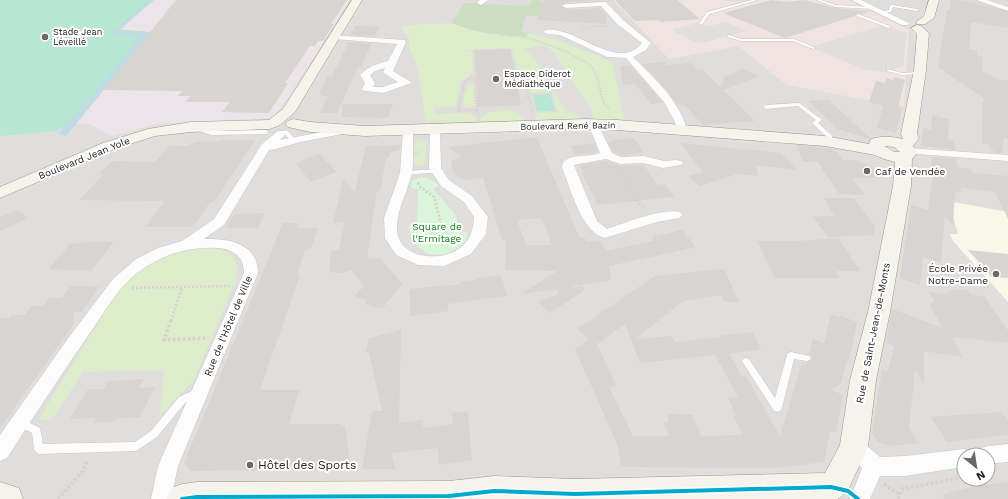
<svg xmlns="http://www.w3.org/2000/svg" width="1008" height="499" font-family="'Work Sans',sans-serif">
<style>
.residential{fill:#dfdedc;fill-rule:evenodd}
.commercial{fill:#f1e3e1}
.industrial{fill:#ede4e9}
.education{fill:#f8f7e8}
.grass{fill:#ddeccb}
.forest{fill:#cbdec1}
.park{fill:#daf5da}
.pitch{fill:#b7e6d2}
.parking{fill:#e0dfde}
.water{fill:#bfdbe3}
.building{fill:#d7d4d2;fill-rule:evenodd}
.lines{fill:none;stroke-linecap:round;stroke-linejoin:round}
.lane-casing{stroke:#c9c8c7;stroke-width:1}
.street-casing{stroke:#c9c8c7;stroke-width:1}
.secondary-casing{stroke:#999a82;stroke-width:1}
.path-far3{stroke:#dccecd;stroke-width:1.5;stroke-dasharray:1 1;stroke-linecap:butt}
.path-far2{stroke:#dccecd;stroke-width:2;stroke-dasharray:1.5 1.5;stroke-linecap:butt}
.path-far1{stroke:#dccecd;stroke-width:2.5;stroke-dasharray:2 2;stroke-linecap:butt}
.path{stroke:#dccecd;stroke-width:3.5;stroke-dasharray:2.5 2.5;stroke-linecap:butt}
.lane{fill:#fdfcfc;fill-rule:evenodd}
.street{fill:#fdfcfc;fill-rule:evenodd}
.secondary{fill:#f4f4ed;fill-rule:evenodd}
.bus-1-casing{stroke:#fff;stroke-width:7}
.bus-1{stroke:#00a9ce;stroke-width:4}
.poi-dot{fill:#6a6968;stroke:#fff;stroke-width:1.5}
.labels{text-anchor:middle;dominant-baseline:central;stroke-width:4;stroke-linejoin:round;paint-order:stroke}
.far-poi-label{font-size:9px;fill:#222;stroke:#fff;text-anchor:start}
.far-street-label{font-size:9px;fill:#222;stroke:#fff}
.street-label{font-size:10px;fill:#222;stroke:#fff}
.poi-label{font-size:10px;fill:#222;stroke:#fff;text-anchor:start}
.park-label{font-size:10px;fill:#0c8416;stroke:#fff}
.near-poi-label{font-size:12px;fill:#222;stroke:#fff;text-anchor:start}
</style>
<rect width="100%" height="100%" fill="#f0eeeb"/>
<path class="residential" d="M0,0H1008V499H0ZM964,455H988V479H964Z"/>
<path class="commercial" d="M613,0H723L734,2L749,0H848L909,30L904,107L787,85L738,46L669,59Z"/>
<path class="industrial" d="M153,0H350L287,99L272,118L157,124L112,136L90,124L77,123L150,33L115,29Z"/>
<path class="education" d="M954,202L1008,212V302L953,241L950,234H958L953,217Z"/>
<path class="grass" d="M452,23C480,35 497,34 526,36L528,33L556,39L612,62L624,118L623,120L593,119L592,111L555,54L545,45L524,49L534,57L546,75C536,75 528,71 518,74L512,48L466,50V51H472L473,73L461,81L456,105L452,107H435V114L468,113L476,117L475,122H442L438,120L426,123L418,68L409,47V39L401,27L407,25Z
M538,78H554L548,80L566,113L572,112L580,116V120L537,121L535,113L558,112L552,92H531L529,83L534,82Z
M475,84L476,106L471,108L465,107L462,104L468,85Z
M500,110C512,110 520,111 527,122L481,123V118L487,113Z
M418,140L426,141V163L418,166L414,164L413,155H421V151H414L415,142Z
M188,246C214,247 245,247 235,283L194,380L160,415L164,371L137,370L83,372L52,419L38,420L122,284L149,262Z"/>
<path class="forest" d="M533,0H539L548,9L554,18L526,15L521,32L528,33L526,36C497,34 480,35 452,23L464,3L527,6Z"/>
<path class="park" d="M421,177L428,178L439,185L433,189L455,214L459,231L467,232L466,240C462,243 459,248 454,250C432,263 411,248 409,225L417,222L418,189L411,188L412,181Z"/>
<path class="pitch" d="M0,0H153L116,29L150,32L81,118L56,131L0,136Z
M550,94L555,111H537L533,95Z"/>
<path class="parking" d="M881,1L921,8L920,14L878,6Z
M726,22L746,31L703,43L695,42L675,32L674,29L697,23L709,26Z
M884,25L907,33L903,67L884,72L866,70L810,47Z
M555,54L592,111L566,113L547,80L554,78V77L552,75H546L534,57Z
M569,125L573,132L454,137V128Z
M623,125L790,138L793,148L622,132Z
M170,128L168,139L138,144L125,148L0,203V193L109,146Z
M58,136L63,140L44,164L0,182V138Z
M435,140H453L450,172L439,174Z
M446,183L468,199L480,230L462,232L461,220L454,208L437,190Z
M401,189H418L409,225L410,234L421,250L413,257L392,238Z
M24,243L0,265V245Z
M368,343L366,353L335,354L338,344Z
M151,425L131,472L10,480L39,431Z"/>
<path class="water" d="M149,0H154L117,32H150L66,136L58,134L119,64L140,35L113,34L112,32Z"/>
<path class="building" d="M176,0H347L331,24H334L323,41H318L315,46H310L285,83H288L269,113L222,112L230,102H185L191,96H178L183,91L103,90Z
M543,0H610L609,3L606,0H603L566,2L561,5L566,10L600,8L607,16L606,24L537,20Z
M615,0H677L700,19L661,22L658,20L635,21Z
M772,0L786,2L804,0L835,8L871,11L862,14L857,13L855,15V16L785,38L723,13Z
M951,0L969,1L1008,12V28L971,22L969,49L977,51V56L983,57L982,70L998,80H1008V139L1004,138L1002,153H995L988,144L982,143L983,100H986L938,67L947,10H950Z
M361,25L379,27L375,36L350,35L355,26Z
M347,42L372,43L361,67H358L337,113H320L328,96H321L323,93H319L328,76H332L348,44L346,43Z
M510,49L521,105L478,107L474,50Z
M665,62L667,65L691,63L698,70H703L720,87L724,77L743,69L759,76L724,90L755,121L702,125V122H700L685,105H679L676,102L666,89L642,64Z
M630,65L663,103L651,104L635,84L623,85L620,66Z
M894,77L905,80L898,108L902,109L896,133L877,128L883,106L869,102L876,81L885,83L887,78L893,80Z
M829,100L870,138V139L838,129L808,101Z
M342,104H393L388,118L342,117Z
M932,115L949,119L948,140L954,141L955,150L921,146L923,128L931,130Z
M529,138H537L579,237H584L587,242L600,240L606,251L654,241L652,237L682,230L696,247L609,266L611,280L573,286L574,288L582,285L585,290L550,313L538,302L559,294L557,289L521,294L557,271L505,270L506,239L502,240L483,178L464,180L453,172L451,161L462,156L448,147ZM542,218L552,245H526L517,220Z
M634,138L644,153L621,155L613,152L608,142H613L612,140Z
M222,140H255L214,202L211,201L193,227H146L164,201L79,200L104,174H99L112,161L155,162L169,146H189L191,143H197L199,141L216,142Z
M594,143L598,152L575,155L571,146Z
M680,143L781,153L798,170L756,165L758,176L737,174L700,186L688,176L703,172Z
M400,145V149L390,153L389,158H386L380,191H377L367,258L381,259L402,284L382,309L364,304L367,300L355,296L364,286L351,270L343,273L329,272L331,250H339L345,222L333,223L343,179L355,192L366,146Z
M797,145L834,149L843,160H856L892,177L852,178L865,195L839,194L817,161L803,162Z
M319,154L337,172L311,182L296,163Z
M933,157L956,158L957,167L971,169L974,173L1008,176V219L995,192L961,188V192L957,191V193L955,192L953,226L945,215L941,263L923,257L920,285L900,278L911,205L928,210L934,169L930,168Z
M606,161L620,166L644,165L657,185L665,184L674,197L598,205L581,172H583L580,165Z
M824,198H854L875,226L873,235L828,237L813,217L834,216Z
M18,210L28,218L0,231V217Z
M265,213L258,228H226L235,214Z
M283,223H298L296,228H318L311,248L305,249L297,275H300L260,390H299L289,424H339L345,426L351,469L190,471L184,463Z
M838,238L860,271H836L840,278H775L757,241H798Z
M94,241L114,242L91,271L49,269L70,244Z
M968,250L1008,254V278L992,277Z
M724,269L739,302H724L721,295L683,301L635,339L672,336L675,342L720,337L719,336L753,332L761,350L729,353L742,377L746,376L780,437L802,362L805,364L812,359L811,355L809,354L813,339L824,343L831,314L839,317L841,316L857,322L849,361L847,360L841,383L832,390L843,395L836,432H830L824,462L775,468L621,467L618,446L575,349L589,339L577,329L655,276ZM625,324L640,363L715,355L738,397L728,398L736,415L734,416L742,435L701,436L692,415L667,414L669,422H663L669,436H633L609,387L616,385L597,344Z
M501,275L507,296L448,304V311L410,316V289L461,284L460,282L477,280L476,278Z
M71,286L99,287L82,312H73L74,324L0,428V319L9,318L12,315H25L32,306H43L49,298H62Z
M953,289L967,290L971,295L984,296L1008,331V343L953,337L962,357L924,351V383L915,370L909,428L918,443L889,446L878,442L872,433L882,370L888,372L894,346L886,343L892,309L943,328L930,306L934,300L929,292L946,294Z
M401,330L399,423L423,420V428L453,424L452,413L468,412L472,460L439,465L438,448L391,453L395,469H362L372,411H382L369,353H366L369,338Z
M144,379L139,388L155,387L140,417L119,418L111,422L94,423L97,418L70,419L88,389H104L109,381Z
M1001,412L1008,420V435L947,442L931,417Z
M1008,482V499H944L943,494L981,485Z"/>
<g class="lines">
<g class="lane-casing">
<path id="lane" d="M752,0H758L709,14L702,25L699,24L707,12Z
M816,0H821L835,5L873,7L875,8L873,9L835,7Z
M892,5L917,9L919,10L917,11L893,7L891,12L882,13L880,12L889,10L890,6Z
M858,14L890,26L891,27L888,28L857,16L856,15Z
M729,35L741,39H794L816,48L813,49L793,41H741L728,37V35Z
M887,69L902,73L919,72L921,73L919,74L902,75L887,71Z
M799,103L821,119L822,120L818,123L832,136V138L827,142H823V140L827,137L812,123L816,120L798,106L766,109L763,107L766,105Z
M199,127L211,131L266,130L269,132L266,134L211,135L197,130L196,129Z
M286,130L288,131L294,138V140H290L284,133V131Z
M437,169L440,171L439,172L406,175L403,173L406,171Z
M791,352L810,356L811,358L810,360L807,361L794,359L782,408L780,411L777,412L774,411L742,361L743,359L746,358L749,359L775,398L787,355L788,353Z
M196,389L199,390L200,393L199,396L185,403L157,437L136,451L39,454L36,452L34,449L32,433L17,425L15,422L17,419L20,418L40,428L43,444L135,442L151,431L179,397Z"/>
</g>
<g class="street-casing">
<path id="street" d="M480,0H488L481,5L477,3Z
M851,0H861L909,23L908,25H902Z
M976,0H987L1008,7V11Z
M603,2H606L623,20L651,43L646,50L633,57C654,78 679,100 687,129L686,131H678L674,120L664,102L626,58L607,57L560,35L547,34L543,32C546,29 550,30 554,30C581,32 620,71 642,43L617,24L601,6L566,8L562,6L566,4Z
M331,35L405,40L406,42L393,71L411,82L409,84L383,93L364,91L362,89L365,83L360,75C368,66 377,64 388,61L397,44L334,39H331ZM385,68L383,72L385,74L398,82L382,87H373L375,83L370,75L375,71Z
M593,121L598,124L612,153L621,157L644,156L664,161L677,160L681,161L683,163L681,165L663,168L643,163L620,164L606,159L574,165L597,221L607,229C625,223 662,208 680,212L682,215L680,218L657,222L605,238C581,232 571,189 562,168C562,152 590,158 600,153L588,124Z
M435,126L440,129L441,168L449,180L472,196L488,217L486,234L471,254L449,264L444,266L418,265L396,255L385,238L384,218L400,173L403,130L408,127L413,130C413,144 414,160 412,173C408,193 391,219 399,239C408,260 446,261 461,247C471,239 473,229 474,217L464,202L441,186L429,168L430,129Z
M349,127L354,130L353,132L300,142L276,149L269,150L224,225L204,239C228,238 258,243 258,273L178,466L171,499H151L158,466L244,273C244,258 235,250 219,248C189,246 162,254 137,273C119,287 107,308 94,327C64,370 35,414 7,458L0,461V435L69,337L113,279L136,259L158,248L182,241L214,219L262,144L278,131H286L287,133L280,140Z
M908,148L1008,155V161L904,153L902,151L904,149Z
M854,438L861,441L880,457L905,456L964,449L971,451L973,455H964V467L905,476H880L870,499H850L862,468L847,453L844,447L847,441Z
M1008,444V462L988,464V455H978L981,448L988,446Z"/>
</g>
<g class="secondary-casing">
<path id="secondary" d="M352,0H362L295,112L280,125L270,129L191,132L155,136L115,149L0,198V187L103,143L148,129L191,122L269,120L283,109Z
M929,0H939L934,18L925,24H917L916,22L924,16Z
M917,25L921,26L929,33L926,70L917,134L919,138L913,146L917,153L912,159L911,186L890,312L876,380L868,447L848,490L841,497L837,499H167L171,488L182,484L197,482L449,481L494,476L575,479L825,473L840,445L850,380L868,312L893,186L895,162L884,159L875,155L825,146L617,130L585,129L365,136L310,132L288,127L285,124L288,121L293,119L310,122L365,126L585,119L617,120L825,136L869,144L871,139C882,136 891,136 902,139L903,138L901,134L914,70L917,34L911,28ZM884,146L894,147L900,152H894Z
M0,482L19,488L23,499H0Z"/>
</g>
<path class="path-far3" d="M581,30L594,26H609
M499,35L526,37L563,50L589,64L593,68L598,80
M516,78L524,79
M467,80L474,77V80
M524,80L558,76"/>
<path class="path-far2" d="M470,79L465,81L458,111L477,110
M474,79L477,110
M524,79L533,114
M598,79L603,102L611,111
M477,110L478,115
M620,172L627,184
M418,182L419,184"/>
<path class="path-far1" d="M418,183L419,186L434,197L441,224L430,230L441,241L444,247
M626,183L638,203L646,208
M132,288L229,286
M171,321L182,287"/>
<path class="path" d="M171,320L164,340L208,338
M884,484L900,495
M58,499L82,472L88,460
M898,499L902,489L964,477"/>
<use href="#lane" class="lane"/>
<use href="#street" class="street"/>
<use href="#secondary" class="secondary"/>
<g class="bus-1-casing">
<path id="bus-1" d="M182,499L197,497L449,496L494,491L575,494L831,487L848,491L858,499"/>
</g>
<use href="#bus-1" class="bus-1"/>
</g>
<g class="poi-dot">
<circle cx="45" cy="37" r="4"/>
<circle cx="496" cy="79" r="4"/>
<circle cx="867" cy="171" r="4"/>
<circle cx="996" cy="274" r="4"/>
<circle cx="250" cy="465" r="4"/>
</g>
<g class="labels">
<g class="far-poi-label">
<text x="53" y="32">Stade Jean<tspan x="53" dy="10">Léveillé</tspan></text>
<text x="504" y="74">Espace Diderot<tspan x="504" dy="10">Médiathèque</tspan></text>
</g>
<g class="far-street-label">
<text transform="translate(568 126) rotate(-1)">Boulevard René Bazin</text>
</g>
<g class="street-label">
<text transform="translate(84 158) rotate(-22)">Boulevard Jean Yole</text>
<text transform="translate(228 326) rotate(-67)">Rue de l'Hôtel de Ville</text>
<text transform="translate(873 333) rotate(-79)">Rue de Saint-Jean-de-Monts</text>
</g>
<g class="poi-label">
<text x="875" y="171">Caf de Vendée</text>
<text x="988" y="268" text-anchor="end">École Privée<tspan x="988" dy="12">Notre-Dame</tspan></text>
</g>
<g class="park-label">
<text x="437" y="226">Square de<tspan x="437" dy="12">l'Ermitage</tspan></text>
</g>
<g class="near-poi-label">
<text x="258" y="465">Hôtel des Sports</text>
</g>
</g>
<g transform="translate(976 467) rotate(150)"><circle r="19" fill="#ffffff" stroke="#a7a7a7"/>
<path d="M0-3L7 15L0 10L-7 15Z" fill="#6a6968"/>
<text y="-6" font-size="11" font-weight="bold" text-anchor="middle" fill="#222222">N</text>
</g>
</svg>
